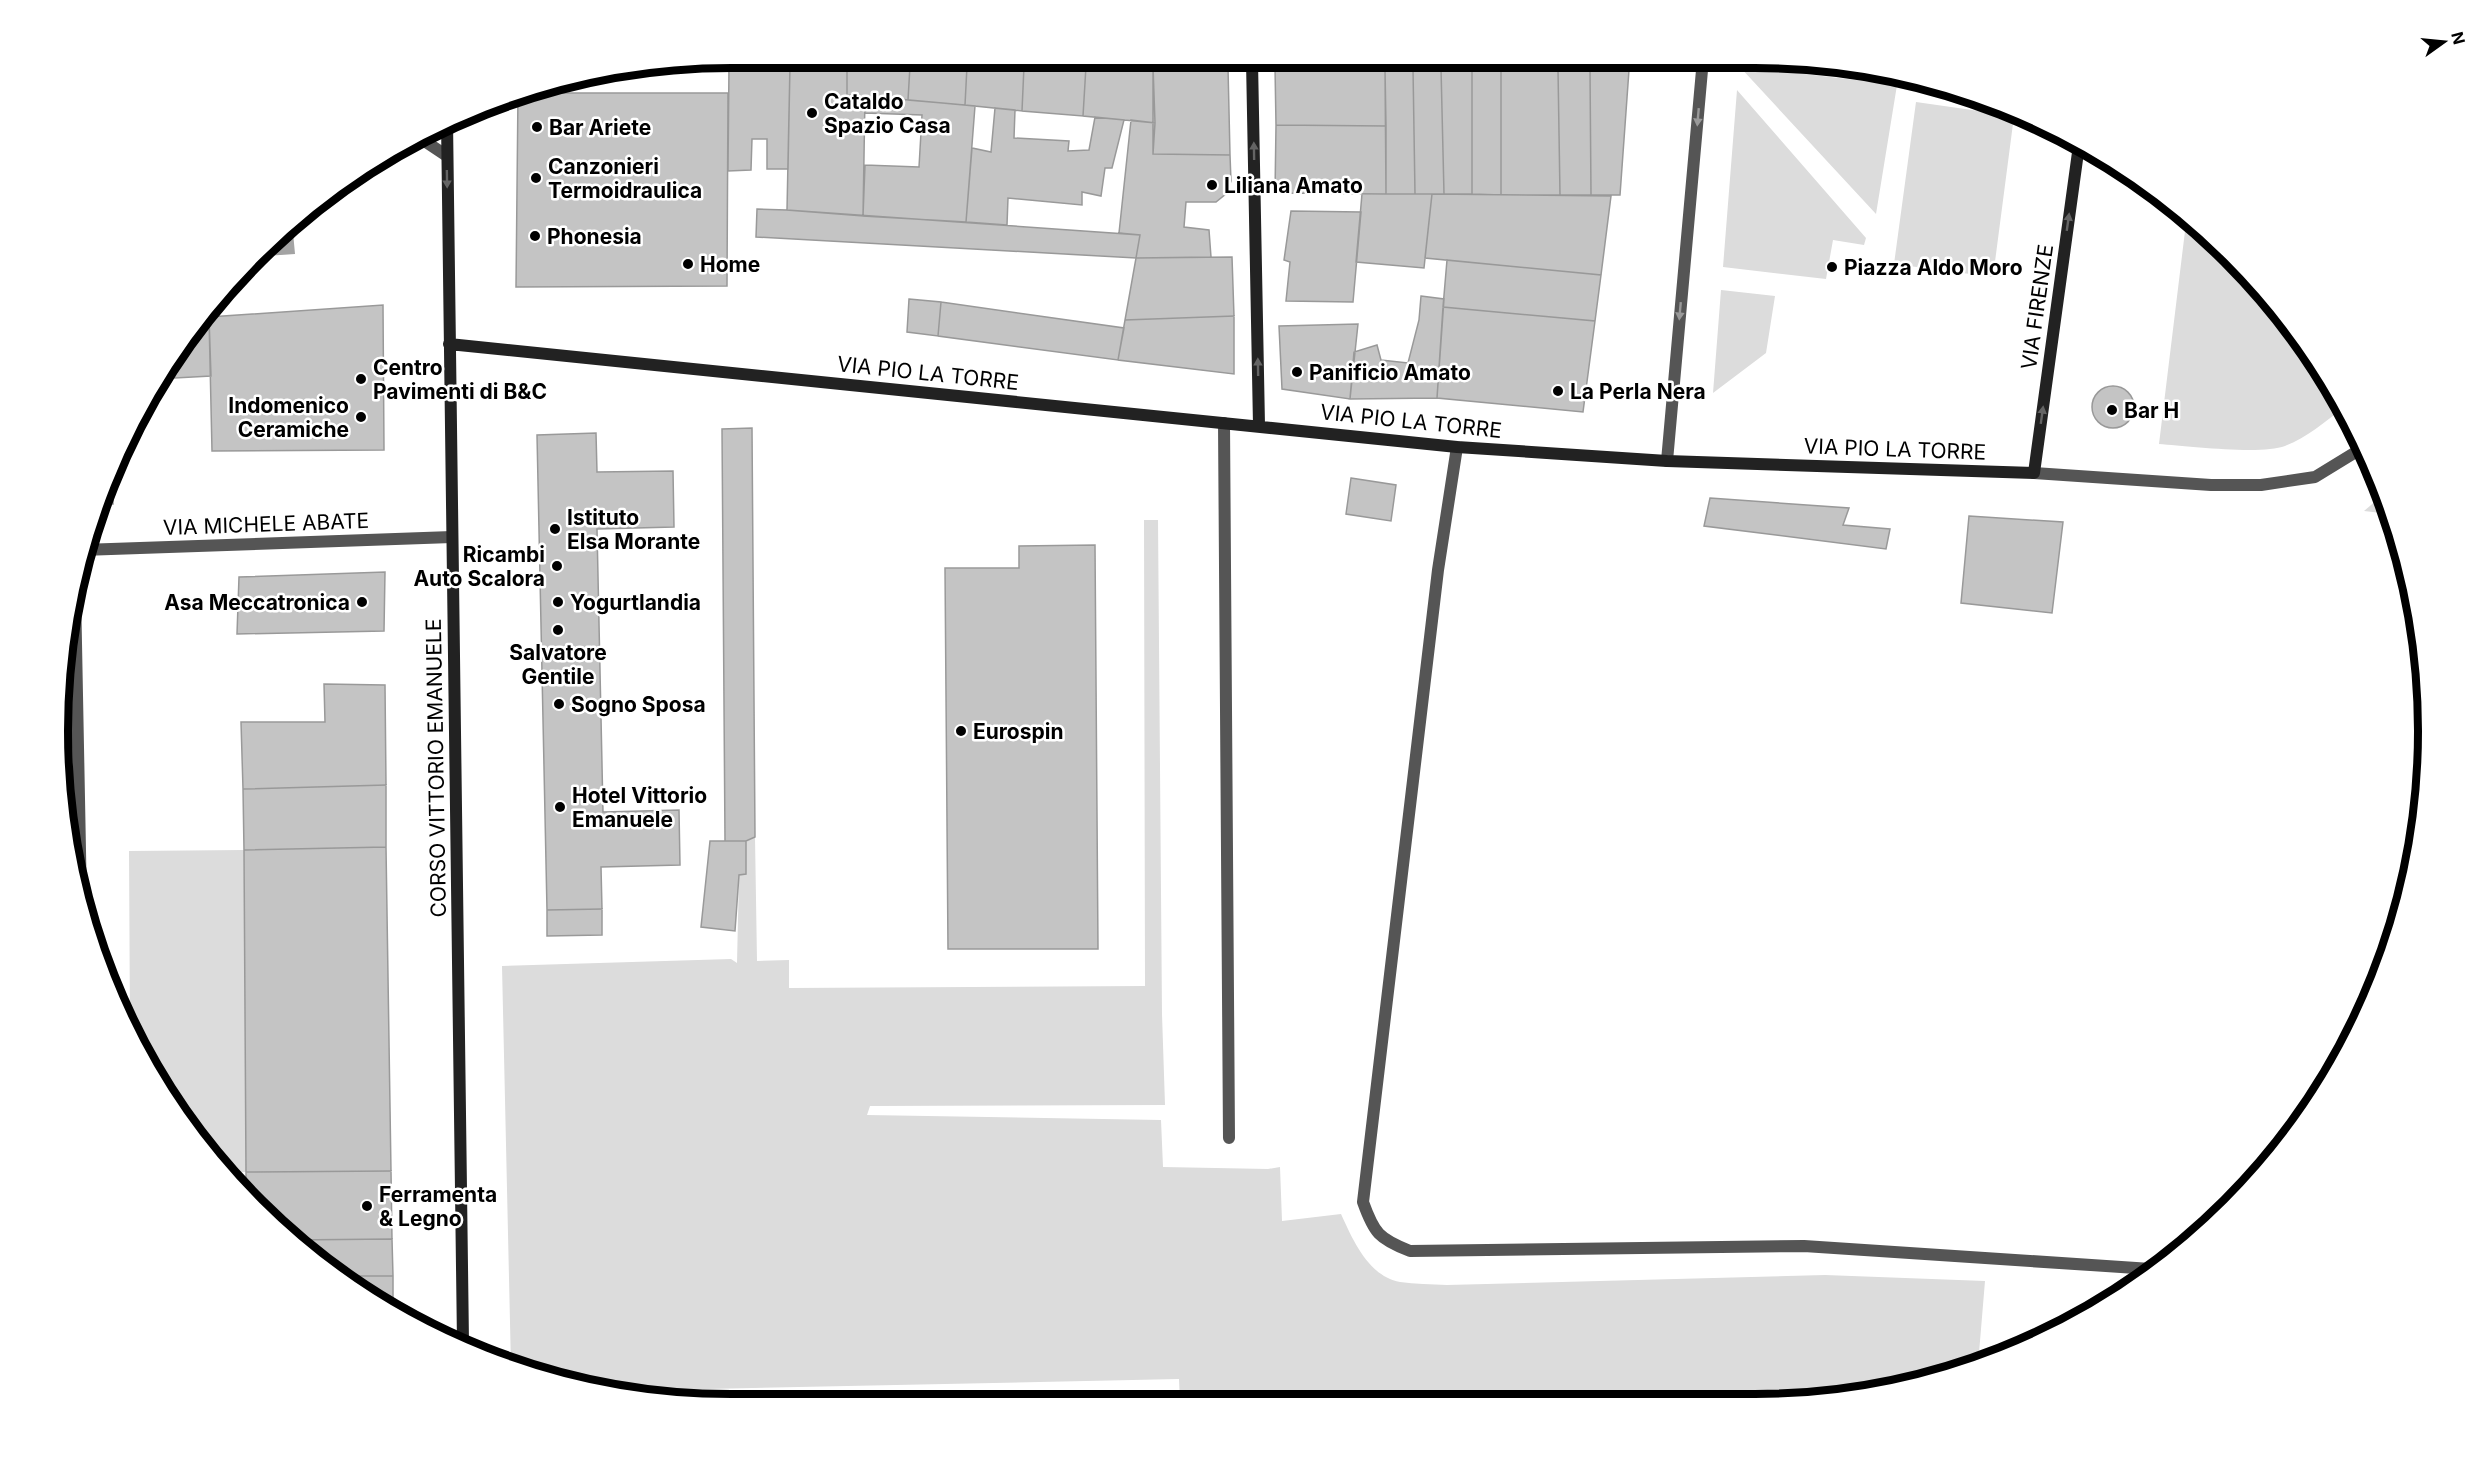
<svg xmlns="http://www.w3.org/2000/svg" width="2486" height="1461" font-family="Inter,sans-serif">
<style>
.green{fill:#dcdcdc}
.water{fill:#a3a3a3}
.building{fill:#c4c4c4;stroke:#999;stroke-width:1.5}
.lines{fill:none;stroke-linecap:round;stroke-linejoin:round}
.lane{stroke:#555;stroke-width:12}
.street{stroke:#555;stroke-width:12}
.secondary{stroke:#222;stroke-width:12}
.oneway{fill:#999}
.oneway2{fill:#646464}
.poi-dot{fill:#000;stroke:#fff;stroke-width:2}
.labels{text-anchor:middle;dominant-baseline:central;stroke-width:5;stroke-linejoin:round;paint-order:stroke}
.poi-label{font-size:21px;font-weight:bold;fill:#000;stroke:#fff;text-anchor:start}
.street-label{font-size:21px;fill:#000;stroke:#fff}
.rim{fill:none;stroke:#000;stroke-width:8}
</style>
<rect width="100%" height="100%" fill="#fff"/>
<path class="green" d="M1739,66L1897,85L1876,214Z
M1737,90L1866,238L1864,245L1833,240L1826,279L1723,267Z
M1916,102L2014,116L1993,277L1894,264Z
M2186,223L2194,224L2231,254L2315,356L2343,408C2325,422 2306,438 2285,446C2261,455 2187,446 2159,444Z
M1721,290L1775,296L1766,353L1713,393Z
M2384,494L2390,514L2364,511Z
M1144,520H1158L1162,1014L1165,1105L870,1106L867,1115L1161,1120L1163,1167L1268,1169L1280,1167L1282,1221L1341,1214C1353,1240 1368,1276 1400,1282C1415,1284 1431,1284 1447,1285L1825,1275L1985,1281L1978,1365L1800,1403H1180L1179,1379L662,1390V1398L511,1367L502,966L731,959L737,963L739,875L746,874V841L755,837L757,961L789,960V988L1145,986Z
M244,850L246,1172L226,1173L196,1141L147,1067L130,1028L129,851Z"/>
<path class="water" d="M292,222L295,254L252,257L254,255Z"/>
<path class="building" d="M729,65H790L788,169H767V139H752L751,170L728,171Z
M790,65H847V95L865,96L863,216L787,210Z
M847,65L910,66L908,100L847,95Z
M910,66H967L965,105L908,100Z
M967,66H1024L1022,111L965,105Z
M1024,66H1086L1083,116L1022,111Z
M1086,66H1153L1155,123L1083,116Z
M1153,66L1228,67L1230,155L1153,154Z
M1275,67L1385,68L1386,126L1276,125Z
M1385,68H1413L1415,194H1386Z
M1413,68H1441L1444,194H1415Z
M1441,68L1472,69V194H1444Z
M1472,69H1501V195L1472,194Z
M1501,69H1558L1560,195H1501Z
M1558,69L1590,70L1591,195H1560Z
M1590,70H1629L1620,195H1591Z
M518,93H728L727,286L516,287Z
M865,96L975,106L966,222L863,216L865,165L919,167L922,115L865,113Z
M995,108L1015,110L1014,138L1069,141L1068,151L1089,150L1095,117L1124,120L1112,168H1105L1101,196L1082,192V205L1008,198L1007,225L966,222L972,148L991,152Z
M1131,120L1155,123L1153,154L1230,155L1231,181L1227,193L1216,202H1186L1184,227L1209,230L1211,257L1136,258L1140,235L1119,233Z
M1276,125L1386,126V194L1275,193Z
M1362,194H1432L1424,268L1356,262Z
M1432,194L1611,196L1601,275L1425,258Z
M757,209L787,210L1140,235L1136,258L756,237Z
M1291,211L1361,212L1353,302L1286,301L1290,262L1284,260Z
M1232,257L1234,316L1125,320L1136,258Z
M1447,260L1601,275L1595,321L1443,307Z
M1421,296L1444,299L1437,398L1350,399L1354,352L1377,345L1381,360L1408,363L1419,320Z
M909,299L941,302L938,336L907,332Z
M941,302L1124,328L1118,360L938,336Z
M383,305L384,450L212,451L209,317Z
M1443,307L1595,321L1583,412L1437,398Z
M1234,316V374L1118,360L1125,320Z
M203,317H209L211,376L157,379L171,356Z
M1358,324L1350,399L1282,389L1279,326Z
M2092 407a21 21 0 1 1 42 0a21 21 0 1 1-42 0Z
M752,428L755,837L746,841H725L722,429Z
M596,433L597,472L673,471L674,527L597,529L603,812L679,810L680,865L601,867L602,909L547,910L537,435Z
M113,467V504H99Z
M1351,478L1396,485L1391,521L1346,514Z
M1710,498L1849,508L1843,525L1890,529L1886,549L1704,526Z
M1969,516L2063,522L2052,613L1961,603Z
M1095,545L1098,949H948L945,568H1019V546Z
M385,572L384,631L237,634L239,577Z
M324,684L385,685L386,785L243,789L241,722H325Z
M386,785V847L244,850L243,789Z
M710,841H746V874L739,875L735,931L701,927Z
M386,847L391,1171L246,1172L244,850Z
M602,909V935L547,936V910Z
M391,1171L392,1239L291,1240L246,1194V1172Z
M392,1239L393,1276H338L291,1240Z
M338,1276H393V1309L357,1291Z"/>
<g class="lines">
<path class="lane" d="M417,136L447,156
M1457,447L1438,570L1363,1202C1374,1233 1379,1239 1410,1251L1804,1246L2151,1269"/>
<path class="street" d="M1224,423L1229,1138
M1667,461L1703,59
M2034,473L2211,485H2261L2315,477L2364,447
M82,550L452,537
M75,591L81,902"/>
<path class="secondary" d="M1252,61L1259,425
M447,121L463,1343
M449,344L1457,447L1667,461L2034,473L2079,145"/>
</g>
<defs><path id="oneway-solid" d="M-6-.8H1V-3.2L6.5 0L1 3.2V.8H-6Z" transform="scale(1.5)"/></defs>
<g class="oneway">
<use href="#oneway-solid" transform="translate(1698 117) rotate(95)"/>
<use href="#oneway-solid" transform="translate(1680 311) rotate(95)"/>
</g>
<g class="oneway2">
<use href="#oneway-solid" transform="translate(1254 151) rotate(-91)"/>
<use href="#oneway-solid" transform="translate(447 179) rotate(89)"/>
<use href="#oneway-solid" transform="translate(2068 222) rotate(-82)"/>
<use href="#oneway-solid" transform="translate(1258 367) rotate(-91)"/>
<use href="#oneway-solid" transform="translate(2042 415) rotate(-82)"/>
</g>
<g class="poi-dot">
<circle cx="812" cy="113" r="6"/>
<circle cx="537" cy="127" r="6"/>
<circle cx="536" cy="178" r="6"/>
<circle cx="1212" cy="185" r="6"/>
<circle cx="535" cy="236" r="6"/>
<circle cx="688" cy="264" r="6"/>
<circle cx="1832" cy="267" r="6"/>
<circle cx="1297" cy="372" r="6"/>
<circle cx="361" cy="379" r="6"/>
<circle cx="1558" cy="391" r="6"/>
<circle cx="2112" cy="410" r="6"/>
<circle cx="361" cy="417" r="6"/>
<circle cx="555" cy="529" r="6"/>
<circle cx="557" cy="566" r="6"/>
<circle cx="362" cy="602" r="6"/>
<circle cx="558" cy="602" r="6"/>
<circle cx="558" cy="630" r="6"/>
<circle cx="559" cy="704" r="6"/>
<circle cx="961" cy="731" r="6"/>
<circle cx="560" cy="807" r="6"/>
<circle cx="367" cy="1206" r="6"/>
</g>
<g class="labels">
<g class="poi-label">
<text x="824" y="101">Cataldo<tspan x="824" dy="24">Spazio Casa</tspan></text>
<text x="549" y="127">Bar Ariete</text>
<text x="548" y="166">Canzonieri<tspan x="548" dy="24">Termoidraulica</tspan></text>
<text x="1224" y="185">Liliana Amato</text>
<text x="547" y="236">Phonesia</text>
<text x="700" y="264">Home</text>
<text x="1844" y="267">Piazza Aldo Moro</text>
<text x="373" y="367">Centro<tspan x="373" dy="24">Pavimenti di B&amp;C</tspan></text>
<text x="1309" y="372">Panificio Amato</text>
<text x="1570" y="391">La Perla Nera</text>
<text x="349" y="405" text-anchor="end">Indomenico<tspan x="349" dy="24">Ceramiche</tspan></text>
<text x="2124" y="410">Bar H</text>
<text x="567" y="517">Istituto<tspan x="567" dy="24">Elsa Morante</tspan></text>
<text x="545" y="554" text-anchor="end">Ricambi<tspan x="545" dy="24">Auto Scalora</tspan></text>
<text x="350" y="602" text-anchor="end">Asa Meccatronica</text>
<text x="570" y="602">Yogurtlandia</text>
<text x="558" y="652" text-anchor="middle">Salvatore<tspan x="558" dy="24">Gentile</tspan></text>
<text x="571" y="704">Sogno Sposa</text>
<text x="973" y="731">Eurospin</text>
<text x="572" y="795">Hotel Vittorio<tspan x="572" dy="24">Emanuele</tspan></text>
<text x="379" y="1194">Ferramenta<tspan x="379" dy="24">&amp; Legno</tspan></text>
</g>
<g class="street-label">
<text transform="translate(2037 307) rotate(-82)">VIA FIRENZE</text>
<text transform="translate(928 373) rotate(6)">VIA PIO LA TORRE</text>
<text transform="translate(1411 421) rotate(6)">VIA PIO LA TORRE</text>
<text transform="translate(1895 449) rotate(2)">VIA PIO LA TORRE</text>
<text transform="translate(266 524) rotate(-2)">VIA MICHELE ABATE</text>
<text transform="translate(436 768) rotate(-91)">CORSO VITTORIO EMANUELE</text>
</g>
</g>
<path d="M0 0H2486V1461H0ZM731 68H1755A663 663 0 0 1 2418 731V731A663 663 0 0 1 1755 1394H731A663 663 0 0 1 68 731V731A663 663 0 0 1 731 68Z" fill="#fff" fill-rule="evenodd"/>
<path class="rim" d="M731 68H1755A663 663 0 0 1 2418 731V731A663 663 0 0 1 1755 1394H731A663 663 0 0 1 68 731V731A663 663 0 0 1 731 68Z"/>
<g transform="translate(2444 42) rotate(75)" stroke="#ffffff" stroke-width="4.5" paint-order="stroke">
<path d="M0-4.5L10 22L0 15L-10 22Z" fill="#000000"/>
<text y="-9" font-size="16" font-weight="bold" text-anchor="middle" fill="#000000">N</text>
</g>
</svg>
